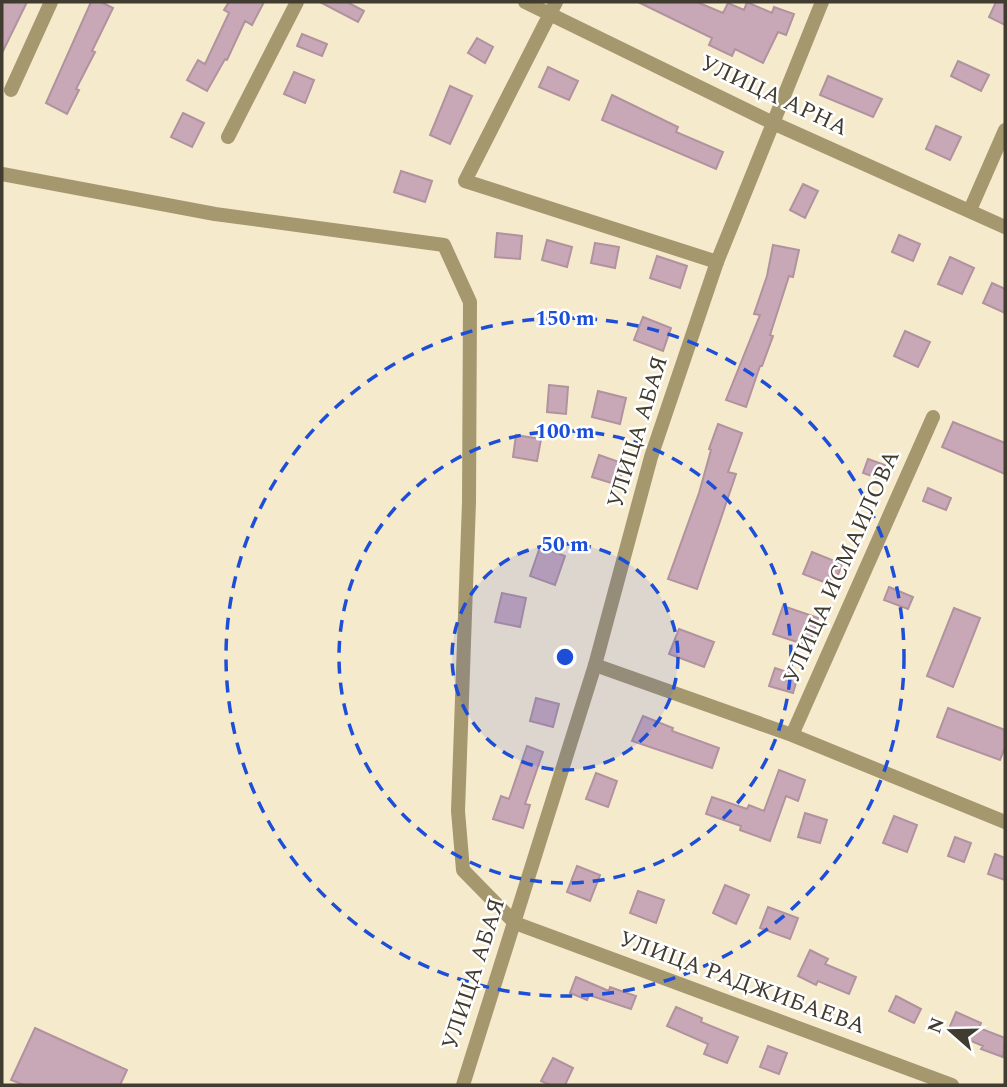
<svg xmlns="http://www.w3.org/2000/svg" width="1007" height="1087" font-family="Spectral,serif">
<style>
.building{fill:#c8a8b6;stroke:#b1929f;stroke-width:2}
.lines{fill:none;stroke-linecap:round;stroke-linejoin:round}
.minor{stroke:#a5976e;stroke-width:14}
.tertiary{stroke:#a5976e;stroke-width:14}
.ring{fill:none;stroke:#1d4ed8;stroke-width:3.5;stroke-dasharray:12 9}
.labels{text-anchor:middle;dominant-baseline:central;stroke-width:5;stroke-linejoin:round;paint-order:stroke}
.street-label{font-size:23px;fill:#413c30;stroke:#fff}
.centre{fill:#1d4ed8;stroke:#fff;stroke-width:3.5}
.ring-label{font-size:21px;text-anchor:middle;font-weight:bold;fill:#1d4ed8;stroke:#fff;stroke-width:5;stroke-linejoin:round;paint-order:stroke}
</style>
<rect width="100%" height="100%" fill="#f6eacd"/>
<path class="building" d="M2,2H27L2,53Z
M91,2H101L113,8L92,51L95,52L76,89L79,90L67,114L46,103Z
M229,2H264L252,25L245,21L227,60L225,59L207,91L187,80L198,60L205,64L229,13L224,10Z
M320,2H347L364,11L358,22Z
M638,2H697L723,13L728,3L744,10L747,2L772,13L774,7L794,14L786,35L778,32L763,63L735,49L732,56L709,45L712,38Z
M996,2H1005V25L989,17Z
M302,34L327,44L322,56L297,46Z
M477,38L493,47L485,63L468,53Z
M958,61L989,75L981,91L951,76Z
M548,67L578,81L569,100L539,87Z
M294,72L314,80L305,103L284,94Z
M828,76L882,99L873,117L820,95Z
M450,86L472,96L450,144L430,135Z
M612,95L678,127L676,132L723,152L716,169L602,120Z
M183,113L204,123L192,147L171,137Z
M936,126L961,137L950,160L926,149Z
M401,171L432,181L425,202L394,192Z
M803,184L818,191L805,218L790,210Z
M497,233L522,236L520,259L495,257Z
M899,235L920,244L913,261L892,252Z
M547,240L572,247L567,267L542,260Z
M595,243L619,247L615,268L591,263Z
M773,245L799,250L793,277L789,276L770,335L773,336L762,366H760L746,407L726,400L760,315L754,314L767,276Z
M657,256L687,266L680,288L650,278Z
M950,257L974,268L962,294L938,284Z
M992,283L1005,289V313L983,303Z
M643,317L671,328L663,351L634,340Z
M905,331L930,342L918,367L894,356Z
M549,385L568,387L566,414L547,412Z
M598,391L626,398L620,424L592,417Z
M953,422L1005,443V474L942,447Z
M718,424L742,433L728,472L736,474L697,589L668,579L699,493L711,450L709,449Z
M516,435L541,439L537,461L513,457Z
M599,455L625,464L618,485L592,477Z
M868,459L885,465L880,479L863,473Z
M928,488L951,498L946,510L923,501Z
M540,547L565,556L555,585L530,576Z
M812,552L842,564L834,586L803,574Z
M889,587L913,597L908,609L884,600Z
M502,593L526,598L520,627L495,622Z
M783,606L818,618L809,646L773,634Z
M954,608L980,618L953,687L927,676Z
M679,629L714,642L704,667L669,654Z
M775,668L798,676L793,693L769,686Z
M536,698L559,704L553,727L530,721Z
M948,708L1005,730V747L1000,760L937,737Z
M643,716L673,728L672,731L719,748L712,768L632,741Z
M527,746L543,752L525,804L530,805L523,828L493,819L501,796L509,799Z
M779,770L805,780L798,801L786,796L770,841L740,830L741,826L706,814L712,797L747,809L749,805L764,811Z
M596,773L617,781L608,807L586,799Z
M805,813L827,820L820,843L798,837Z
M894,816L917,825L907,852L883,843Z
M955,837L971,843L964,862L948,856Z
M995,854L1005,858V880L988,874Z
M577,866L600,875L590,901L567,892Z
M725,885L749,895L736,924L713,913Z
M638,891L664,900L656,923L630,913Z
M768,907L798,918L790,939L760,928Z
M810,950L828,959L825,964L856,977L849,994L818,981L816,985L798,976Z
M576,977L609,991L610,987L636,996L631,1009L589,995L587,1000L570,993Z
M896,996L921,1009L914,1023L889,1011Z
M676,1007L702,1018L701,1022L738,1037L727,1063L704,1054L708,1044L667,1026Z
M956,1012L981,1023L979,1028L1005,1038L1003,1057L981,1049L983,1046L948,1031Z
M35,1028L127,1070L120,1085H24L11,1080Z
M768,1046L787,1053L779,1074L760,1067Z
M553,1058L573,1068L565,1085H550L541,1081Z"/>
<g class="lines">
<path class="minor" d="M525,2L773,123L1005,227
M556,2L465,181L717,262
M11,90L51,2
M228,137L297,2
M2,174L215,214L444,245L470,302L469,502L458,811L463,870L515,923L952,1085
M970,210L1005,130
M595,665L792,735L1005,822
M792,735L933,417"/>
<path class="tertiary" d="M463,1085L595,665L651,457L717,262L822,2"/>
</g>
<circle cx="565" cy="657" r="113" fill="#1d4ed8" fill-opacity=".12"/>
<g class="ring">
<circle cx="565" cy="657" r="113"/>
<circle cx="565" cy="657" r="226"/>
<circle cx="565" cy="657" r="339"/>
</g>
<g class="labels">
<g class="street-label">
<text transform="translate(774 96) rotate(25)">УЛИЦА АРНА</text>
<text transform="translate(638 432) rotate(-73)">УЛИЦА АБАЯ</text>
<text transform="translate(842 567) rotate(-66)">УЛИЦА ИСМАИЛОВА</text>
<text transform="translate(474 974) rotate(-72)">УЛИЦА АБАЯ</text>
<text transform="translate(742 983) rotate(20)">УЛИЦА РАДЖИБАЕВА</text>
</g>
</g>
<circle cx="565" cy="657" r="10" class="centre"/>
<g class="ring-label">
<text x="565" y="325">150 m</text>
<text x="565" y="438">100 m</text>
<text x="565" y="551">50 m</text>
</g>
<rect width="1007" height="1087" fill="none" stroke="#413c30" stroke-width="7"/>
<g transform="translate(951 1031) rotate(290)" stroke="#ffffff" stroke-width="5" paint-order="stroke">
<path d="M0-5L12 26L0 18L-12 26Z" fill="#413c30"/>
<text y="-10" font-size="19" font-weight="bold" text-anchor="middle" fill="#413c30">N</text>
</g>
</svg>
